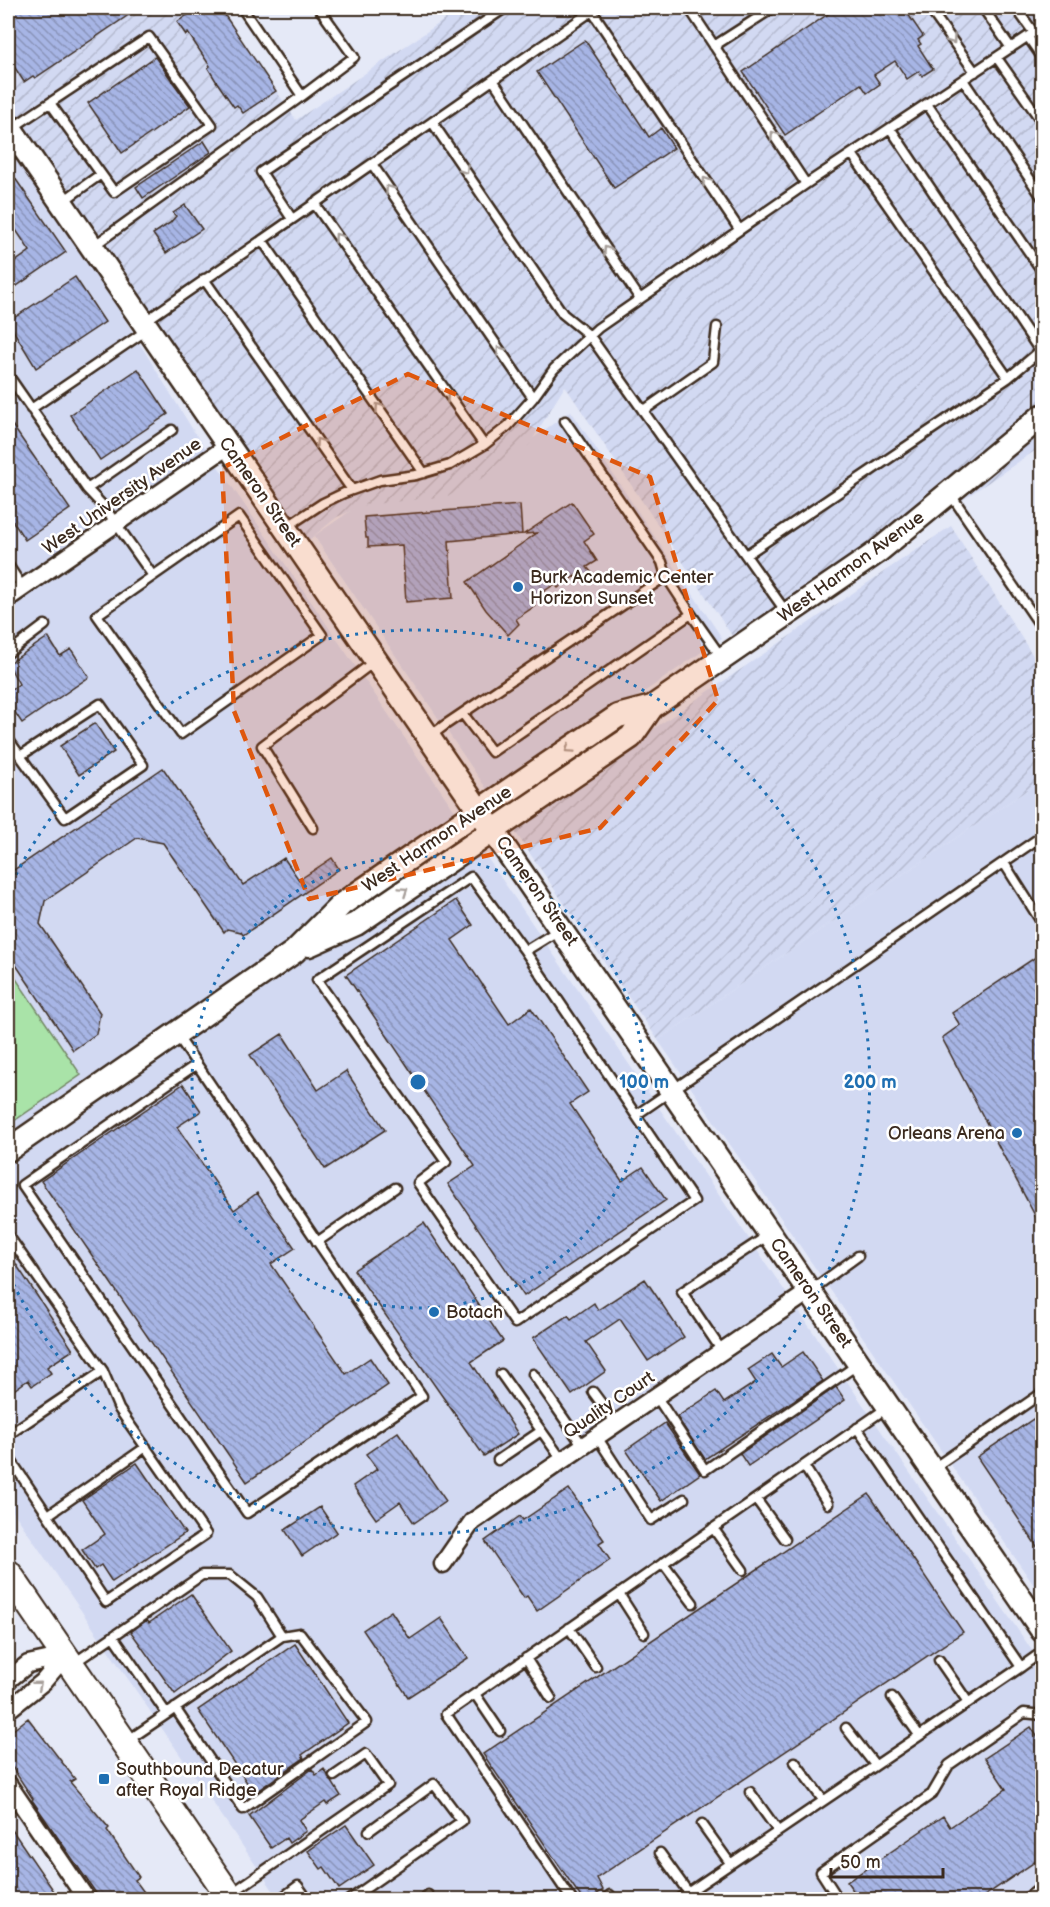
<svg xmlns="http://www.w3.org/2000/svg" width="1050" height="1907" font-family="'Balsamiq Sans',sans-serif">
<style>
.built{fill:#d2d9f2}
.industrial{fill:url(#industrial-furrows)}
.green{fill:#a9e3a8;stroke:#728663;stroke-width:1.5}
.building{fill:url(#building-back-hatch);stroke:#3b2a1e;stroke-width:1.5}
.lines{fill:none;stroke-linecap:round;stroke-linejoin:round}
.lane-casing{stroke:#3b2a1e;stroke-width:13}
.street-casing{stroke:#3b2a1e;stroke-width:21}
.secondary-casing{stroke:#3b2a1e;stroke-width:27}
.primary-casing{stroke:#3b2a1e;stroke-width:30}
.lane{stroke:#fff;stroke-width:8}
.street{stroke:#fff;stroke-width:16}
.secondary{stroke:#fff;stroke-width:22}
.primary{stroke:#fff;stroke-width:26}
.oneway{stroke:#a79f9a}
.marked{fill:#df570d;fill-opacity:0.2;stroke:#df570d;stroke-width:4.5;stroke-dasharray:12 8;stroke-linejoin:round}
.ring{fill:none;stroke:#1f6fb2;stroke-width:3;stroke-dasharray:3 6}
.poi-dot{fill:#1f6fb2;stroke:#fff;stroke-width:2}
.labels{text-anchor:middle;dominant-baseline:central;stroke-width:5;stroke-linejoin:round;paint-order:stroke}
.street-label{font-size:18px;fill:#3b2a1e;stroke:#fff}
.poi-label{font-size:18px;fill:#3b2a1e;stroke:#fff;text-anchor:start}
.centre{fill:#1f6fb2;stroke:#fff;stroke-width:3}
.ring-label{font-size:18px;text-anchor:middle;font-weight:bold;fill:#1f6fb2;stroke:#fff;stroke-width:5;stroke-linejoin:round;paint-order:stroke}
</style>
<defs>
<pattern id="industrial-furrows" width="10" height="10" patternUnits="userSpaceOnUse" patternTransform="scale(1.5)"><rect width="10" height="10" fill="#d2d9f2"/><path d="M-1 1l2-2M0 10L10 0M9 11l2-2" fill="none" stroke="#b5bacf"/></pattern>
<pattern id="building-back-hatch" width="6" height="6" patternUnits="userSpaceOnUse" patternTransform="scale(1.5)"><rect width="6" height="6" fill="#a7b5e5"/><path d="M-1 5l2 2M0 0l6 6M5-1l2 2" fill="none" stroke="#8993b9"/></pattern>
</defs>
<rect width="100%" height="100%" fill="#e5e9f7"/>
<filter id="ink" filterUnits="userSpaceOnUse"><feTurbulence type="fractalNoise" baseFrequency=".0167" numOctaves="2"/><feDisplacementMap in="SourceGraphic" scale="12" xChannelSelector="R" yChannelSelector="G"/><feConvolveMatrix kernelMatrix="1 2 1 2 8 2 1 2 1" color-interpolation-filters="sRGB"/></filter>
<g filter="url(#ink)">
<path class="built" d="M8,130L193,430L1042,1665V1899H279L8,1504V1125L81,1075L8,967Z
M571,411L722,638L492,797L314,536L381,490L518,449Z
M1042,780V1597L658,1040Z"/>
<path class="industrial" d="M8,8H220L296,120L462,8H1042V446L741,649L565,386L529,445L488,475L449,496L365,505L337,517L299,548L8,125Z
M951,526L1042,670V780L658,1040L511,826Z"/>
<path class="green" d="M8,967L81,1075L8,1125Z"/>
<path class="building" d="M8,8H139L35,78L33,76L24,82L8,57Z
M198,8H220L276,91L243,113L237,105L234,107L216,81L208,68L210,66L188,33L186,35L177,22Z
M837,8H904L923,36L918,40L921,44L918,46L933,69L922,76L919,71L907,79L895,61L874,75L880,84L867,93L861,84L785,135L743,72Z
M585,40L649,137L661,128L674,148L614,188L537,72Z
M155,57L190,106L122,153L88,103Z
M204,141L211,152L143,198L136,187Z
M8,168L66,252L8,292V267L30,251L8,218Z
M185,205L202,229L166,253L153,234L170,223L176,216L173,213Z
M75,277L105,322L36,368L8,322Z
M138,369L168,414L100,460L70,415Z
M8,419L70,509L25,540L8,514Z
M572,502L594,534L584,541L597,561L587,567L592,573L579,582L575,576L558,588L555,584L531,600L535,606L516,619L519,624L508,635L486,610L467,582L537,533L524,534Z
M520,505L522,534L449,541L453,598L406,602L402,545L368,547V538H366L364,517Z
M48,637L60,656L71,649L89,677L22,723L8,702V692L19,684L8,664Z
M95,723L114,752L79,775L60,746Z
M163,768L243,885L284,858L299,880L332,858L339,869L243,935L241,932L227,929L224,932L163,843L137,838L45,901L40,924L100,1013L96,1034L73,1050L8,953V874Z
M456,900L473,925L452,940L509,1024L531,1008L588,1092L570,1104L622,1181L643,1167L666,1200L524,1296L448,1184L475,1166L346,975Z
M1042,953V1229L942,1038L960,1025L952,1013Z
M282,1034L318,1090L346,1071L385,1130L325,1169L250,1055Z
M183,1084L201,1111L177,1127L234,1210L257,1193L295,1248L271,1264L346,1374L370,1358L388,1385L247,1482L41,1181Z
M424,1223L503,1341L471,1362L518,1434L484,1456L354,1270Z
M8,1252L73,1350L47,1367L51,1373L32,1386L28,1380L8,1394Z
M645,1279L684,1337L648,1361L620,1319L586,1342L606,1371L572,1395L533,1338L568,1315L571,1319L594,1303L598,1310Z
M803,1352L823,1381L705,1459L677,1417L716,1391L724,1403L756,1382L748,1370L772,1354L781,1367Z
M836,1387L845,1400L748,1466L740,1454Z
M1042,1413V1554L977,1457Z
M665,1423L700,1474L661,1501L626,1450Z
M398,1432L446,1501L414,1523L400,1502L376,1519L353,1486L377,1469L366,1454Z
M137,1463L185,1533L112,1582L101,1565L95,1569L82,1550L105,1534L82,1500Z
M569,1489L604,1540L599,1543L610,1560L537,1611L527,1596L524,1598L485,1541L520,1516L523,1520Z
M869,1494L963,1632L597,1878L603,1890L590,1899H582L483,1754Z
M320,1507L337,1532L302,1556L285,1530Z
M191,1594L231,1651L175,1694L131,1632L147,1620L149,1623Z
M391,1611L410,1639L441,1618L468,1658L408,1697L363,1630Z
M295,1644L348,1723L302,1755L304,1758L254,1793L198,1710Z
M28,1718L75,1779L70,1782L109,1828L107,1830L139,1877L135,1880L149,1899H100L32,1800L33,1799L8,1761V1734Z
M1031,1727L1042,1744V1857L980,1899H859L847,1882L943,1816L950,1827L1006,1789L985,1758Z
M312,1769L316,1775L324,1769L341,1796L327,1805L325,1802L299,1820L306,1831L289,1843L286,1838L271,1848L249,1816Z
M8,1824L56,1894L50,1899H8Z
M346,1825L374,1865L339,1889L324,1867L321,1869L308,1851Z"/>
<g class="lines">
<g class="lane-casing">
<path id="lane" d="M590,8L739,229
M689,8L806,184
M929,8L975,72
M983,8L1011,48
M1016,8L1034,33
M1028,37L1042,57
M714,46L773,8
M997,58L1042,122
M493,80L640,299
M963,80L1042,197
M302,96L354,57L319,8
M927,104L1042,271
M432,122L563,314L590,336L786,612
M11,129L27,118L149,37L212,125L114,192L50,103
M852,154L1008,378
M372,164L533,398
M62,202L101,174
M314,203L484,445
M292,219L261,172L505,8
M262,240L424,473
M92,247L302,96L242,8
M204,279L352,490
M144,322L592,11
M8,375L87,489L105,508L153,576
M31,409L147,330
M643,411L713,362L717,327
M565,421L662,562L666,576
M87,489L172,430
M951,495L1042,628
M239,516L322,635L181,734L97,615Z
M285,528L323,503L344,493L380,480L416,475L450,465L484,445L508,426L533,398L554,369L598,328L806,184L1042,27
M746,555L1008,378L1040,351L890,128
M8,565L23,588
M691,614L722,658
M8,653L45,625
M429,737L445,725L666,576L691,614L492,752L463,714
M8,739L65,818L143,765L100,704L20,756
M313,828L262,746L375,661
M1004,863L1042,923
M525,951L694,1201L515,1323L418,1183L446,1162L317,980L471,877L525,951L559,930
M177,1035L422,1396L247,1513L22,1185L197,1064
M636,1115L1042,836
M8,1235L103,1371L119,1409L206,1534L106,1602L8,1456
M317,1242L395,1188
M810,1291L858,1256
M722,1351L682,1292L770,1234
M501,1374L562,1460
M533,1374L583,1446
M593,1392L616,1423
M656,1396L705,1470L857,1365
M8,1435L103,1371
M597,1437L651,1520L684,1499
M498,1460L541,1431
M804,1466L828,1504
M932,1469L1042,1393
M756,1499L785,1539
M48,1515L146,1447
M713,1528L743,1570
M663,1563L693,1603
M619,1594L644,1633
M569,1628L596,1667
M113,1636L167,1714
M526,1658L551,1698
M939,1660L968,1702
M74,1663L202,1575H230L257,1597L282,1636L127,1741
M1021,1667L1042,1652
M475,1694L500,1731
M892,1697L919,1735
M175,1708L243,1809L367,1722L300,1633L282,1636
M846,1728L875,1765
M795,1762L823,1800
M750,1792L778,1831
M702,1824L730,1863
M660,1853L688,1892
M232,1893L388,1785L366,1754L334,1776
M610,1895L613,1900
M279,1900L298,1886L308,1900
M349,1900L462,1821L434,1784L369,1831
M422,1900L428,1895L431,1900
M572,1900L446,1714L888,1407
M677,1900L1021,1667L857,1428
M839,1900L821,1872L932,1794L949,1765L1024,1713L1042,1715
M1024,1900L1042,1887"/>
</g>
<g class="street-casing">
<path id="street" d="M8,598L228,446
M443,1564L472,1522L810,1291
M8,1680L28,1664L65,1656
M8,1710L43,1682L65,1656
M8,1784L87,1900"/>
</g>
<g class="secondary-casing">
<path id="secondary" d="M8,125L1042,1630
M309,945L356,924L631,737L652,707
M8,1150L294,952L342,904L618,716L652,707L876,553L1042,416"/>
</g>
<g class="primary-casing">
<path id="primary" d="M8,1573L232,1900"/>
</g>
<use href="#lane" class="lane"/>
<use href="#street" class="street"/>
<use href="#secondary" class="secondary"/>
<use href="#primary" class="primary"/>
</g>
<defs><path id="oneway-chevron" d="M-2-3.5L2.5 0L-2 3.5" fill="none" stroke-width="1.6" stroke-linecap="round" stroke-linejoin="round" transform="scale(1.5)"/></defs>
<g class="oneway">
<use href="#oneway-chevron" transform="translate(952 40) rotate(55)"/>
<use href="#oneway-chevron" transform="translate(774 135) rotate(-124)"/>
<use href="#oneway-chevron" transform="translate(465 170) rotate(56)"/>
<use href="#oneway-chevron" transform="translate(706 181) rotate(-124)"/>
<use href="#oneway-chevron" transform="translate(389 189) rotate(-125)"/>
<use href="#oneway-chevron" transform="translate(338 237) rotate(-125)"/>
<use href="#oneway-chevron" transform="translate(607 250) rotate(-124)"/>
<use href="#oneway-chevron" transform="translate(500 350) rotate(-125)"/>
<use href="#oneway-chevron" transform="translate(450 397) rotate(-125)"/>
<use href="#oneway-chevron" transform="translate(379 407) rotate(-125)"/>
<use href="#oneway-chevron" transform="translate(319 442) rotate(-125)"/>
<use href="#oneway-chevron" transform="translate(569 749) rotate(146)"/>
<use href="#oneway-chevron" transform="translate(404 891) rotate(-34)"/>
<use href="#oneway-chevron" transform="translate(38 1685) rotate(-40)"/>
</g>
</g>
<path class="marked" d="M408,374L650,477L718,700L600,828L309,899L234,711L222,468Z"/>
<g class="ring">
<circle cx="418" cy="1082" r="226"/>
<path d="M8 891A452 452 0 1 1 8 1273"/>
</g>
<g class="poi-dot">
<circle cx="518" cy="587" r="6"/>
<circle cx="1017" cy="1133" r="6"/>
<circle cx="434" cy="1312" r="6"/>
<rect x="98" y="1773" width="12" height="12" rx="3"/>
</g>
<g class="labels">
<g class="street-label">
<text transform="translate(260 492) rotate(55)">Cameron Street</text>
<text transform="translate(122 496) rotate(-35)">West University Avenue</text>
<text transform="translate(851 567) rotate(-36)">West Harmon Avenue</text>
<text transform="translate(437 839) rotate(-34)">West Harmon Avenue</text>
<text transform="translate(537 891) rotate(55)">Cameron Street</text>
<text transform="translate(811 1293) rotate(55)">Cameron Street</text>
<text transform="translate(609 1405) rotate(-34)">Quality Court</text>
</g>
<g class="poi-label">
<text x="530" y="577">Burk Academic Center<tspan x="530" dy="21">Horizon Sunset</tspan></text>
<text x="1005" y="1133" text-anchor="end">Orleans Arena</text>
<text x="446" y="1312">Botach</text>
<text x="116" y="1769">Southbound Decatur<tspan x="116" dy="21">after Royal Ridge</tspan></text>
</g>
</g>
<circle cx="418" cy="1082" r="9" class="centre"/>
<g class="ring-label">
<text x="644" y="1088">100 m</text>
<text x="870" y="1088">200 m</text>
</g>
<rect width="1050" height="1907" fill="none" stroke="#fff" stroke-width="30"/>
<rect x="15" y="15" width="1020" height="1877" fill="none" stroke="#3b2a1e" stroke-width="2" filter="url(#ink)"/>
<path d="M831 1868v9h112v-9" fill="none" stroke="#3b2a1e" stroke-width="3"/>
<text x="840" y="1868" font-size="18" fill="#3b2a1e" stroke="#ffffff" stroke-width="4.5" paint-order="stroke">50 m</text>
</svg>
